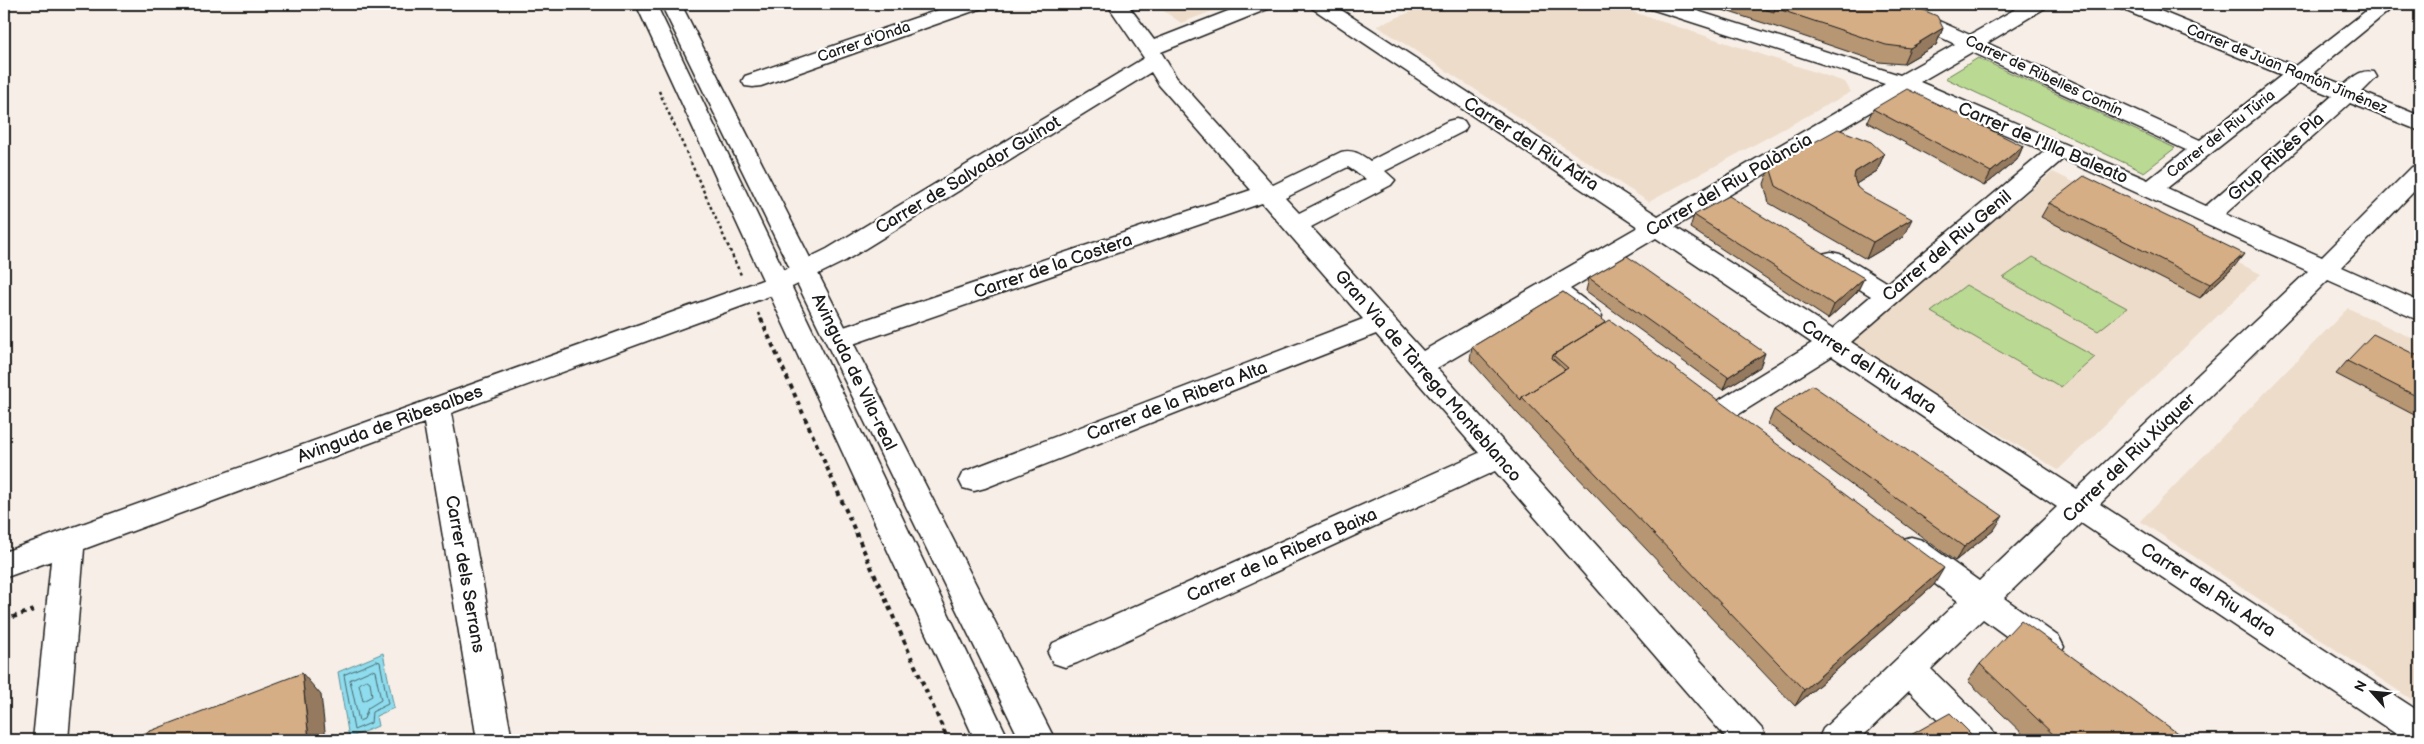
<svg xmlns="http://www.w3.org/2000/svg" width="2424" height="744" font-family="'Balsamiq Sans',sans-serif">
<style>
.built{fill:#eddcca}
.green{fill:#bada93;stroke:#6b7b58}
.water{fill:#8edced;stroke:#608f99}
.lines{fill:none;stroke-linecap:round;stroke-linejoin:round}
.shore{stroke:#4a6970;stroke-width:1}
.minor-casing{stroke:#1c1c1c;stroke-width:3}
.major-casing{stroke:#1c1c1c;stroke-width:3}
.path-far1{stroke:#1c1c1c;stroke-width:2.5;stroke-dasharray:3 3;stroke-linecap:butt}
.path{stroke:#1c1c1c;stroke-width:4;stroke-dasharray:4.5 4.5;stroke-linecap:butt}
.minor{fill:#fff;fill-rule:evenodd}
.major{fill:#fff;fill-rule:evenodd}
.wall{fill:#b79673;stroke:#1c1c1c}
.shaded-wall{fill:#957a5e;stroke:#1c1c1c}
.building{fill:#d5ae86;stroke:#1c1c1c}
.labels{text-anchor:middle;dominant-baseline:central;stroke-width:4.5;stroke-linejoin:round;paint-order:stroke}
.far-street-label{font-size:15px;fill:#1c1c1c;stroke:#fff}
.street-label{font-size:18px;fill:#1c1c1c;stroke:#fff}
</style>
<rect width="100%" height="100%" fill="#f7efe7"/>
<filter id="ink" filterUnits="userSpaceOnUse"><feTurbulence type="fractalNoise" baseFrequency=".02" numOctaves="2"/><feDisplacementMap in="SourceGraphic" scale="10" xChannelSelector="R" yChannelSelector="G"/><feConvolveMatrix kernelMatrix="1 2 1 2 8 2 1 2 1" color-interpolation-filters="sRGB"/></filter>
<g filter="url(#ink)">
<path class="built" d="M1154,4H1231L1181,23Z
M1429,4H1609L1845,82L1851,92L1649,202L1377,26Z
M2053,172L2261,274L2058,470L1846,341Z
M2348,308L2420,342V705L2140,521Z"/>
<path class="green" d="M1978,58L2175,148L2144,172L1945,78Z
M2033,257L2127,308L2098,331L2003,278Z
M1966,285L2095,357L2061,387L1931,312Z"/>
<path class="water" d="M383,653L394,708L376,716L378,726L349,738L338,672Z"/>
<g class="lines">
<path class="shore" d="M377,661L380,662L388,704L372,712L371,723L354,730L344,675Z
M372,670L375,671L381,700L368,708L364,719L359,721L350,680Z
M367,680L370,682L372,696L363,701L359,684Z"/>
<g class="minor-casing">
<path id="minor" d="M956,4H985L982,8L761,86L753,87L745,86L742,81L745,76Z
M1107,4H1127L1154,40L1246,4H1273L1270,8L1161,52L1176,77L1273,185L1341,152C1353,149 1360,154 1370,161L1448,121L1456,119L1464,121L1467,126L1464,131L1385,171L1395,180L1391,185L1311,227L1423,351L1638,227L1312,8L1309,4H1332L1658,216L1885,84L1648,8L1645,4H1675L1900,75L1955,44L1878,8L1875,4H1901L1970,35L2024,4H2048L2045,8L1987,43L2200,140L2282,75L2119,8L2116,4H2143L2295,66L2375,4H2397L2313,73L2344,85C2354,77 2360,69 2374,72L2377,77L2362,92L2420,116V131L2350,103L2225,214L2322,257L2412,167L2420,165V185L2342,267L2420,302V321L2328,280L2100,504L2420,712V740H2405L2081,523L2004,598L2059,637L2064,647L2059,657L2047,661L2035,657L1983,619L1931,669L1992,729L1997,740H1957L1909,691L1859,740H1818L1823,729L1958,601L1900,558L1895,549L1900,540L1911,537L1922,540L1979,581L2057,507L1832,356L1731,419L1721,422L1711,419L1707,412L1711,405L1812,343L1656,238L1570,289L1598,310L1602,316L1598,322C1579,328 1565,312 1551,301L1437,368L1762,729L1767,740H1728L1495,471L1077,663L1065,667L1053,663L1048,653L1053,643L1479,453L1376,334L985,488L974,491L963,488L959,480L963,472L1363,319L1262,203L847,346L838,348L829,346L825,339L829,332L1251,190L1159,85L1151,72L845,261L786,290L451,413L512,740H477L424,423L84,549L68,740H33L51,561L4,578V552L768,278L827,249L1144,58ZM1972,52L2186,150L2148,180L1920,82ZM2300,83L2332,96L2206,206L2167,188ZM1904,92L2045,151L1887,283L1840,254L1831,252L1822,254L1818,260L1822,266L1871,296L1832,329L1675,227ZM2063,159L2308,271L2077,489L1851,342ZM1348,167L1366,179L1299,213L1285,198Z"/>
</g>
<g class="major-casing">
<path id="major" d="M636,4H656L1009,740H975Z
M661,4H681L1055,740H1020Z"/>
</g>
<path class="path-far1" d="M659,91L741,275
M758,313L761,320"/>
<path class="path" d="M761,319L948,740
M4,620L34,610"/>
<use href="#minor" class="minor"/>
<use href="#major" class="major"/>
</g>
<path class="wall" d="M1704,4H1909L1943,28L1936,45L1903,64L1879,62L1770,25Z
M1873,109L2023,146L2017,160L1984,186L1867,122Z
M1884,154L1877,171L1856,184L1857,187L1903,237L1866,259L1769,203L1764,184L1770,167Z
M2049,203L2234,267L2200,298L2041,217Z
M1694,215L1864,278L1857,292L1828,319L1690,228Z
M1589,278L1760,367L1723,390L1586,291Z
M1563,292L1934,585L1795,706L1518,414L1470,360L1472,347Z
M2420,357V418L2336,374L2347,361Z
M1774,410L1994,530L1955,561L1768,424Z
M1980,664L2187,740H2029L1968,681Z"/>
<path class="shaded-wall" d="M1943,28L1936,45L1903,64L1910,48Z
M2023,146L2017,160L1984,186L1991,172Z
M1884,154L1877,171L1848,189L1855,172Z
M1912,219L1903,237L1866,259L1873,242Z
M2244,254L2234,267L2200,298L2210,284Z
M1864,278L1857,292L1828,319L1834,305Z
M1765,353L1760,367L1723,390L1728,377Z
M2003,516L1994,530L1955,561L1964,547Z
M1944,568L1934,585L1795,706L1804,690Z
M302,673L321,695L326,740H309Z"/>
<path class="building" d="M1748,4H1780L1775,8L1774,12Z
M1780,4H1909L1937,16L1943,28L1910,48L1886,45L1775,8Z
M1907,89L2023,146L1991,172L1873,109Z
M1838,129L1871,142L1884,154L1855,172L1854,178L1857,187L1864,193L1912,219L1873,242L1776,186L1770,167Z
M2084,176L2244,254L2210,284L2049,203Z
M1729,196L1864,278L1834,305L1694,215Z
M1627,256L1765,353L1728,377L1589,278Z
M1563,292L1606,322L1553,355L1552,358L1565,370L1522,397L1521,400L1472,347Z
M1610,320L1944,568L1804,690L1522,397L1568,368L1553,355Z
M2373,334L2420,357V398L2347,361Z
M1812,385L2003,516L1964,547L1774,410Z
M2021,620L2187,740H2059L1980,664Z
M302,673L309,740H127Z
M1950,713L1977,740H1902Z"/>
</g>
<g class="labels">
<g class="far-street-label">
<text transform="translate(864 42) rotate(-19)">Carrer d'Onda</text>
<text transform="translate(2287 69) rotate(22)">Carrer de Juan Ramón Jiménez</text>
<text transform="translate(2044 76) rotate(25)">Carrer de Ribelles Comín</text>
<text transform="translate(2221 134) rotate(-38)">Carrer del Riu Túria</text>
</g>
<g class="street-label">
<text transform="translate(2043 143) rotate(23)">Carrer de l'Illa Baleato</text>
<text transform="translate(1531 144) rotate(33)">Carrer del Riu Adra</text>
<text transform="translate(2276 157) rotate(-42)">Grup Ribés Pla</text>
<text transform="translate(968 175) rotate(-31)">Carrer de Salvador Guinot</text>
<text transform="translate(1729 185) rotate(-30)">Carrer del Riu Palància</text>
<text transform="translate(1947 246) rotate(-40)">Carrer del Riu Genil</text>
<text transform="translate(1053 266) rotate(-19)">Carrer de la Costera</text>
<text transform="translate(1869 367) rotate(33)">Carrer del Riu Adra</text>
<text transform="translate(854 372) rotate(64)">Avinguda de Vila-real</text>
<text transform="translate(1428 376) rotate(49)">Gran Via de Tàrrega Monteblanco</text>
<text transform="translate(1177 401) rotate(-21)">Carrer de la Ribera Alta</text>
<text transform="translate(390 424) rotate(-20)">Avinguda de Ribesalbes</text>
<text transform="translate(2129 458) rotate(-44)">Carrer del Riu Xúquer</text>
<text transform="translate(1282 555) rotate(-24)">Carrer de la Ribera Baixa</text>
<text transform="translate(465 574) rotate(80)">Carrer dels Serrans</text>
<text transform="translate(2208 590) rotate(33)">Carrer del Riu Adra</text>
</g>
</g>
<rect width="2424" height="744" fill="none" stroke="#fff" stroke-width="20"/>
<rect x="10" y="10" width="2404" height="724" fill="none" stroke="#1c1c1c" stroke-width="2" filter="url(#ink)"/>
<g transform="translate(2372 692) rotate(297)" stroke="#ffffff" stroke-width="4" paint-order="stroke">
<path d="M0-4L9 19L0 12L-9 19Z" fill="#1c1c1c"/>
<text y="-8" font-size="14" font-weight="bold" text-anchor="middle" fill="#1c1c1c">N</text>
</g>
</svg>
